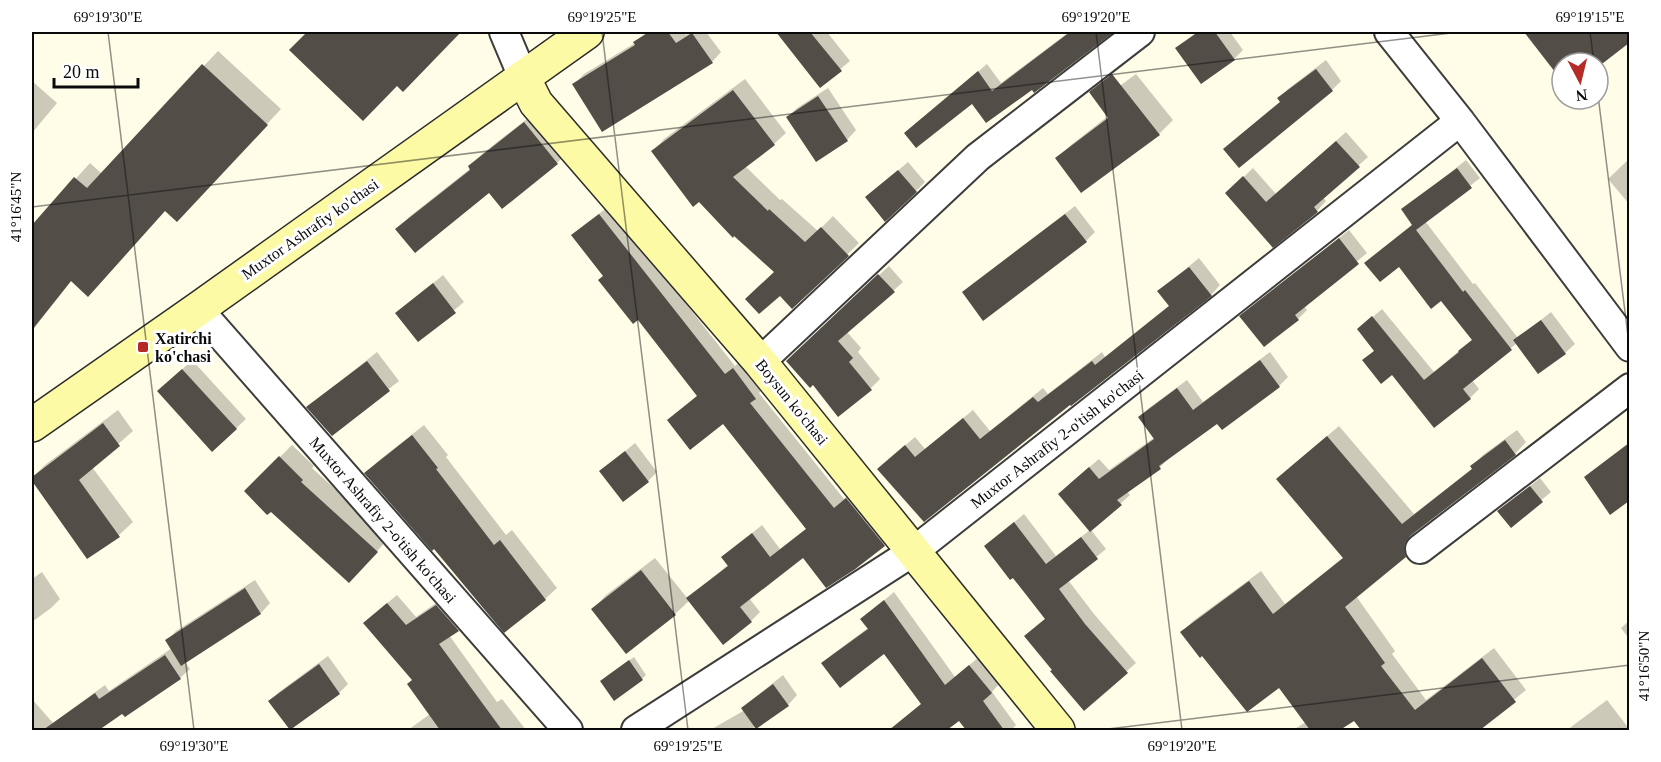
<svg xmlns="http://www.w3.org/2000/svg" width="1661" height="762" font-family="'Times New Roman',serif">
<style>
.shadow{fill:#0003}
.building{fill:#534d47}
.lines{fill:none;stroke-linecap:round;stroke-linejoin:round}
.street-casing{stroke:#3d3d3d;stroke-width:32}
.secondary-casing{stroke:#2c2c2c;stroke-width:36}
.street{stroke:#fff;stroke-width:28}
.secondary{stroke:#fdfaa5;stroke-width:33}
.ticks{fill:none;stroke:#0a0a0a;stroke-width:1.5;stroke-opacity:0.45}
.poi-dot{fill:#b62a27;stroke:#fff;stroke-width:2}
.labels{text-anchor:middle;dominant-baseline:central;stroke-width:6;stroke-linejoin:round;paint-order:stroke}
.street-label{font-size:16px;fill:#0a0a0a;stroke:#fff}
.poi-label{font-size:16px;font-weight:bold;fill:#0a0a0a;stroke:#fff;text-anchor:start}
.neatline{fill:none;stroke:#0a0a0a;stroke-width:2}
.ticks-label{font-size:15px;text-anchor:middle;fill:#0a0a0a}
</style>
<rect width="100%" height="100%" fill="#fffce8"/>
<path class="shadow" d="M309,32H460L403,89L398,84L291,50Z
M647,32H684L686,35L692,32H706L721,52L712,62L574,84L584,74L635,43Z
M778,32H827L850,61L820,86Z
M1069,32H1111L1034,91L1032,88L972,102L906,133L987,64L1001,83Z
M1197,32H1230L1243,50L1234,59L1181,46Z
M1526,32H1630V41L1598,65V63H1562V79Z
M218,51L281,109L192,205L166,209L72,280L32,331V227L90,163L102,174Z
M1326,60L1341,81L1332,90L1235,140L1281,101L1279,99L1288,89Z
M1136,74L1173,120L1159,134L1081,191L1057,158L1071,145L1108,116L1113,91Z
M745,79L786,133L774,144L745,166L780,200L782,199L818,231L833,216L859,243L847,255L775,272L653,151L664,139Z
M32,81L57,103L32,133Z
M828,88L856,130L847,140L788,117L797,108Z
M537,111L569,151L557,163L397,229L409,217L471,168L470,166L482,154Z
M1346,132L1368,157L1323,197L1326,201L1317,211L1273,245L1227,193L1253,168L1276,194Z
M1630,158V205L1608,179Z
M1466,160L1480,178L1425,221L1473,284L1475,283L1518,338L1551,312L1575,344L1565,353L1517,343L1472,380L1479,389L1470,398L1393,373L1364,361L1375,350L1359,329L1382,309L1434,372L1473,339L1441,299L1399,265L1366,263L1414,224L1403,210Z
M908,162L925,182L916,191L867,197Z
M609,206L735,366L742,360L764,388L759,393L844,499L856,490L893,536L884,545L803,556L749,598L760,612L751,621L690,600L675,614L626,652L593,609L606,595L655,558L688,599L729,564L723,557L762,525L780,549L807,528L723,422L669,420L698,395L604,276L583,226Z
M1075,206L1095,232L1086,241L964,292L974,283Z
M1349,230L1367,253L1304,306L1307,310L1298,319L1242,316Z
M1199,258L1220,285L1211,295L1070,402L924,520L889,459L915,437L925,449L973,410L990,431L1043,388L1048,394L1102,352L1105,357L1170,305L1159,291Z
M889,266L903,282L847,332L861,348L858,352L880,379L871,388L797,351Z
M443,275L464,302L418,340L397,313Z
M377,352L399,381L332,434L308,407Z
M1270,352L1288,377L1279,386L1218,422L1169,458L1160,467L1127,491L1130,495L1091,530L1106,549L1068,580L1094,614L1136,663L1084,709L1053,670L1035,627L1046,618L986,546L1024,514L1056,556L1090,530L1069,484L1099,459L1109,470L1155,437L1140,417L1149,408L1187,380L1203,402Z
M192,360L246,419L213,450L169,382Z
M118,410L133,431L92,467L133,522L119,535L87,557L32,478L45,465Z
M424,425L448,455L446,457L506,535L512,530L557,588L545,599L505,630L434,547L366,473L377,462Z
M1339,426L1414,514L1473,468L1472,466L1483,455L1517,430L1526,442L1515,454L1415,530L1414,539L1417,545L1356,596L1395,651L1392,654L1426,700L1494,648L1526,690L1477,730H1437L1435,728L1431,730H1363L1354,719L1338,730H1293L1306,722L1280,686L1182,632L1193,621L1261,571L1285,604L1344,557L1289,468Z
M635,443L657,472L648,481L601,471Z
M1630,443V499L1610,513L1586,477Z
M292,445L314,466L312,468L389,538L361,569L246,491Z
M1540,478L1551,492L1511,526L1499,511Z
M42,572L60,599L51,608L32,622V579Z
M255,580L270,603L261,613L185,662L190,669L180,678L125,715L123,712L97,730H32V699L53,723L105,685L109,691L172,648L167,641L176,631Z
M894,592L955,677L979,657L1000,683L992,692L1016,725L1011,730H968L959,719L945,730H912L904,720L923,703L885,652L823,663L833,654L868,628L862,619Z
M397,595L416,617L446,596L467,620L449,635L497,702L502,699L526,730H408L430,714L379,610Z
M1630,620V640L1621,628Z
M328,656L348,684L339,693L270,701L279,692Z
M634,657L646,675L642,679L606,677Z
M783,675L797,695L788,705L753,728L755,730H710L745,710L743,708L753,699Z
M1607,700L1630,730H1567Z"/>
<path class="building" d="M307,32H461L403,92L397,86L363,121L289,50Z
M649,32H668L676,43L692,33L713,63L602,132L572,84L635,45L633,42Z
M776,32H810L842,71L820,88Z
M1070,32H1114L1034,93L1032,90L986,123L972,104L916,148L904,133L978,71L992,91Z
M1198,32H1215L1235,60L1201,84L1175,48Z
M1524,32H1629V43L1598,67V63H1562V81Z
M202,64L268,125L177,222L165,211L88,297L71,281L32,330V225L74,177L87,188Z
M1316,69L1333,91L1239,168L1223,149L1280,102L1277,98Z
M1112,74L1160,135L1081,193L1055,158L1108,118L1089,92Z
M733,90L775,145L733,177L768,211L769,209L805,242L821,227L849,256L792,309L780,296L759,314L745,299L774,272L734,236L733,238L699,202L693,207L651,151Z
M818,96L848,141L816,162L786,117Z
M524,122L558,164L502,209L489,193L415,253L395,229L470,170L468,166Z
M1336,141L1360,167L1314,207L1318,212L1273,248L1225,193L1243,176L1266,202Z
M1457,168L1472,188L1416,230L1463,292L1465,290L1512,350L1463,389L1471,399L1434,428L1392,375L1381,384L1362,360L1374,351L1357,329L1372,316L1424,380L1459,352L1458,351L1472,340L1441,301L1431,309L1399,267L1380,282L1364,263L1412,225L1401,209Z
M898,170L917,192L885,222L865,197Z
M599,214L725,374L733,368L756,399L750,403L834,508L846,498L885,546L854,570L826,588L803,558L740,607L752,622L723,645L686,598L728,566L721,557L752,533L770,557L806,529L723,424L690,450L667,420L697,396L638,320L633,324L598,280L603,276L571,235Z
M1065,214L1087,242L983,321L962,292Z
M1339,238L1359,264L1295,315L1299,320L1264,347L1239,316Z
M1189,267L1212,296L1071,406L1070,405L924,522L877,469L905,445L915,457L963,418L980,439L1033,397L1038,402L1092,361L1095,365L1169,306L1157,291Z
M878,274L895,292L838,341L853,358L849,362L872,390L838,417L813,385L810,388L786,361Z
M433,283L456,313L418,342L395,313Z
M1541,320L1566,354L1538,374L1513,340Z
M1260,360L1280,387L1222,430L1217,424L1159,466L1161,469L1117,500L1122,505L1090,532L1058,494L1089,467L1099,479L1154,439L1138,417L1177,388L1193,410Z
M367,361L390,391L332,436L306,407Z
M182,369L237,429L212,452L157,391Z
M103,423L120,446L79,480L120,537L87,559L32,481V477Z
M412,435L438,468L436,469L494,545L500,540L546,600L504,633L434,549L432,551L364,473Z
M1327,436L1402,524L1472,469L1470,466L1505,440L1516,455L1410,536L1405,543L1404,551L1406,557L1345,607L1385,663L1381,666L1415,710L1482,658L1516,702L1480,730H1361L1354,721L1340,730H1310L1279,688L1247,712L1202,656L1200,658L1180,632L1249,581L1273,614L1343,558L1276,479Z
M1629,443V501L1610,515L1584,477Z
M625,451L649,482L623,502L599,471Z
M279,456L303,480L301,482L378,552L349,583L271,512L267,515L244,491Z
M1530,486L1543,502L1511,528L1497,511Z
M1014,522L1046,564L1081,537L1098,559L1059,589L1085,624L1128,673L1084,711L1050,671L1052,670L1024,636L1045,619L1013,578L1010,580L984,546Z
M641,570L676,615L626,654L591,609Z
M245,588L261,614L181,666L165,640Z
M884,600L945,685L969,665L992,693L983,701L1004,730H966L959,721L947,730H889L921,704L884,654L840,688L821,663L868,629L860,619Z
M387,603L406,625L436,605L459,631L439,644L502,730H440L407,684L412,680L363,623Z
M165,655L181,679L125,717L122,714L99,730H43L95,693L99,699Z
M629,660L643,680L614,701L600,681Z
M319,664L340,694L290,730L268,701Z
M773,684L789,706L756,729L741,708Z"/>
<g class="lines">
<g class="street-casing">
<path id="street" d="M504,32L523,77
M1389,32L1460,121L1630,347
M198,309L568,730
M760,362L978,157L1140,32
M1420,549L1630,388
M636,730L914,551L1460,121"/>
</g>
<g class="secondary-casing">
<path id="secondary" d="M523,77L536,103L760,362L1058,730
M32,425L198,309L587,32"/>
</g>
<use href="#street" class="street"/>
<use href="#secondary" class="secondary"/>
</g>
<path class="ticks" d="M108,32L194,730M602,32L688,730M1096,32L1182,730M1590,32L1594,63M1598,95L1630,352M32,207L1459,32M1100,730L1630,665"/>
<rect class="poi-dot" x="137" y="341" width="12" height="12" rx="3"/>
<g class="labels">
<g class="street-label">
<text transform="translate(310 229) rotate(-35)">Muxtor Ashrafiy ko'chasi</text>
<text transform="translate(792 402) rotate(51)">Boysun ko'chasi</text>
<text transform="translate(1057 439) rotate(-38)">Muxtor Ashrafiy 2-o'tish ko'chasi</text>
<text transform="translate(383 520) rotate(49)">Muxtor Ashrafiy 2-o'tish ko'chasi</text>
</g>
<g class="poi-label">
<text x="155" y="338">Xatirchi<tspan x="155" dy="18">ko'chasi</tspan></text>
</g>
</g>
<rect width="1661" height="762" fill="none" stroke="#ffffff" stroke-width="66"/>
<g transform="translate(1580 81) rotate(173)"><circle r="28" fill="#ffffff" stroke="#9d9d9d" stroke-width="1.5"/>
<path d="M0-4.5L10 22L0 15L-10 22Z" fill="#b62a27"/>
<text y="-9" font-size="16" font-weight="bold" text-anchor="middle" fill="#0a0a0a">N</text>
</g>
<path d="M54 78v9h84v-9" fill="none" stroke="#0a0a0a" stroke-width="3"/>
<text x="63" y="78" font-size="18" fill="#0a0a0a" stroke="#ffffff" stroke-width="4.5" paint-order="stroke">20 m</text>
<rect x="33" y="33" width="1595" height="696" class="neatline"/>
<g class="ticks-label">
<text x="108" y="22">69°19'30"E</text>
<text x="602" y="22">69°19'25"E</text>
<text x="1096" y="22">69°19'20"E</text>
<text x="1590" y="22">69°19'15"E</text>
<text transform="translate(16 207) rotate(-90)" y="5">41°16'45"N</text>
<text transform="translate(1644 666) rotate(-90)" y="5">41°16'50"N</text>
<text x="194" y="751">69°19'30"E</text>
<text x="688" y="751">69°19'25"E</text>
<text x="1182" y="751">69°19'20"E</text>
</g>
</svg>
